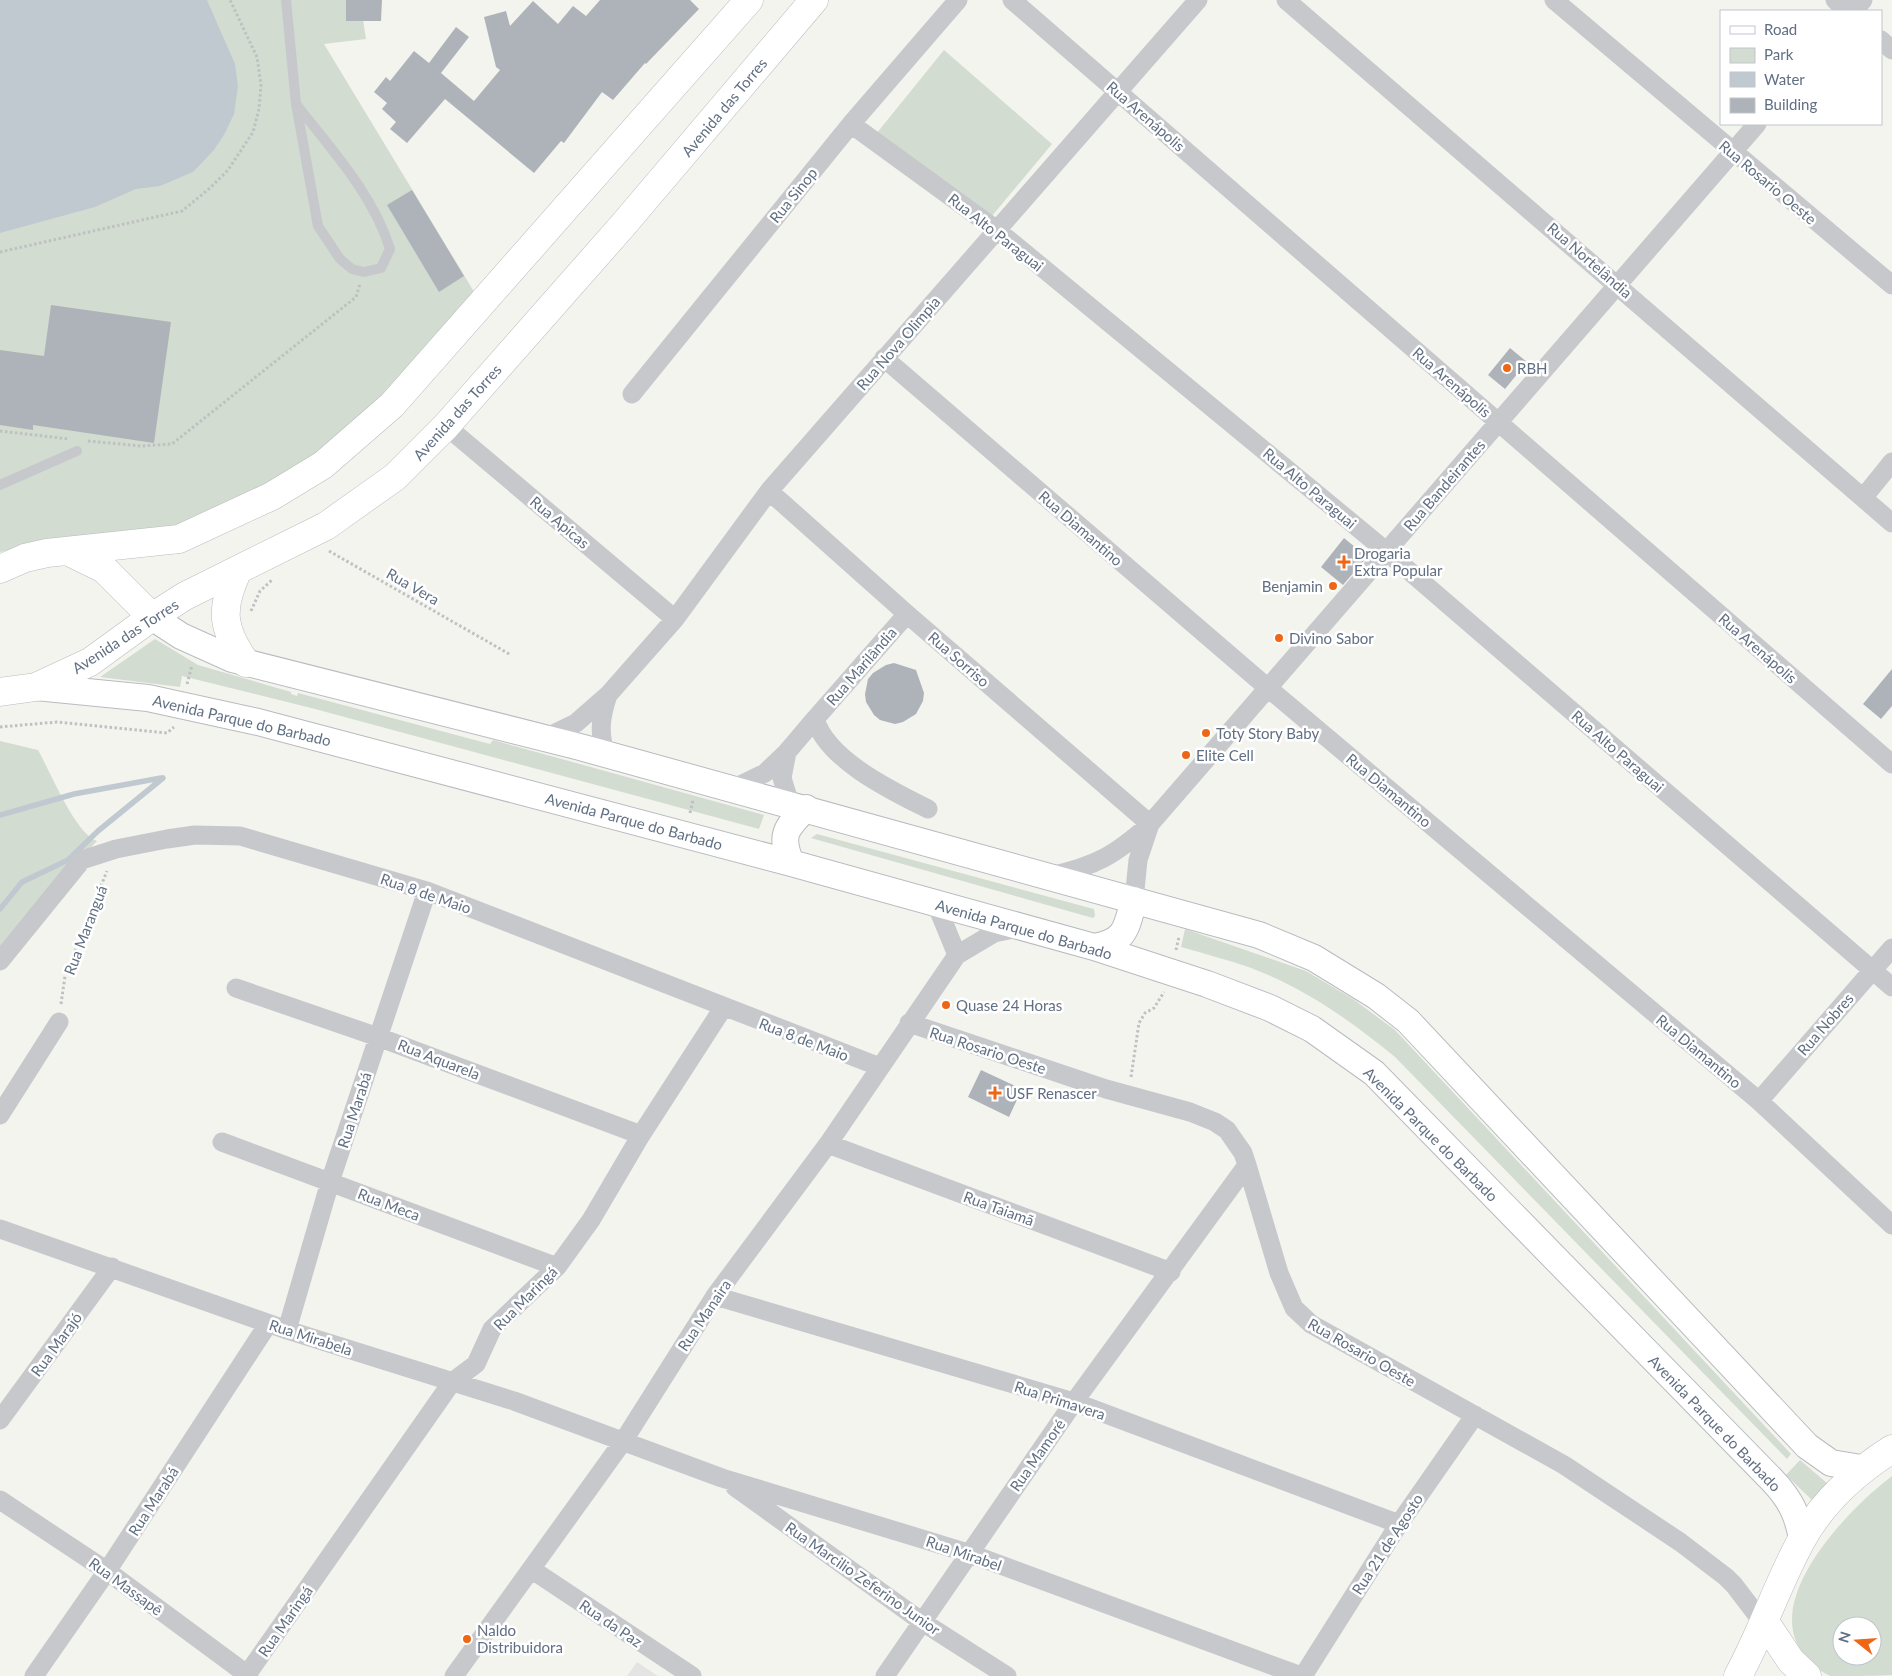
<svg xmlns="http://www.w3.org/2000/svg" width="1892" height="1676" font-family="Lato,sans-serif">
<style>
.built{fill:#e4e5e3}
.green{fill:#d3dcd0;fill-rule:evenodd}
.water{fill:#c1c9d0}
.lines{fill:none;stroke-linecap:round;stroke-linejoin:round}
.stream{stroke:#c1c9d0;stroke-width:5.5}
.building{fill:#aeb3ba}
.secondary-casing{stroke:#b8bbc0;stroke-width:28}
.primary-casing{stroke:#b8bbbf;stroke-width:29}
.path{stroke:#bfc0c2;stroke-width:3;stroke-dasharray:2.5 2.5;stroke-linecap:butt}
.service{stroke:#c6c8cc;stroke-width:10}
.minor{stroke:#c6c8cc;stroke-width:19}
.secondary{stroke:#fff;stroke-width:26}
.primary{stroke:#fff;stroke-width:28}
.poi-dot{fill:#ef6715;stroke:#fff;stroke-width:2}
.labels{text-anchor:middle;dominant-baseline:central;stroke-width:5;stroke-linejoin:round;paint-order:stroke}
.street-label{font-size:15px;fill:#616f83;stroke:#fff}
.poi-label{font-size:15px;fill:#616f83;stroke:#fff;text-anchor:start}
</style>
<rect width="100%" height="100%" fill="#f4f4ef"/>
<path class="built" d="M637,1662L658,1676H627Z"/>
<path class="green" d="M0,0H360L366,39L324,44L476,295L402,375L324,456L187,529L30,545L0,552Z
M944,50L1052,144L992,216L876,134Z
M155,639L198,665L291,692V694L297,696L298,693L490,744L493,740L764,815L759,829L315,709L182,676L180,687L100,677Z
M0,741L38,750C50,771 76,835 97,841L67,872L0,948Z
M817,834L1090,908L1094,909L1095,916L1093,918L811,838Z
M1185,929L1306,971L1353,999L1395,1030L1791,1454L1787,1459L1395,1057C1351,1021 1305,988 1251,968C1229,960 1205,954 1181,947Z
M1800,1460L1828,1484L1813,1501L1786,1475Z
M1892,1476V1675C1882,1676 1841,1676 1831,1676C1824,1674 1817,1668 1812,1663C1750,1609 1848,1509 1892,1476ZM1842,1626H1872V1656H1842Z"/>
<path class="water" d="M0,0H207L235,64L238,86L234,114L225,133L214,150L193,172L160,186L136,189L95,207L0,233Z"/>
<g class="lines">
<path class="stream" d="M0,815L74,794L161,778
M0,909L22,882L68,860L98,831L163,778"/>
</g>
<path class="building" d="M346,0H382L381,21H346Z
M600,0H690L699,9L646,64L645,63L613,100L602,92L564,143L561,141L534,173L445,99L407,143L390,129L396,122L382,109L387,103L374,92L386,77L390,81L414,51L429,63L456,27L469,37L441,73L474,101L500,70L496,67L484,17L506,11L510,26L533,1L558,24L573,6L586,16Z
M412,190L464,276L439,292L387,205Z
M51,305L171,322L154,443L33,425V430L0,425V350L44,356Z
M1510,348L1527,362L1505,389L1488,375Z
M1344,538L1367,557L1343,585L1321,567Z
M894,663L916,670L924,693L923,701L916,714L903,722L895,724L880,720L874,715L866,702L865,694L868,679L873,673L886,665Z
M1892,669V706L1881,719L1863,704Z
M981,1070L1022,1089L1009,1117L968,1097Z"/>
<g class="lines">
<g class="secondary-casing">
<path id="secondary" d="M152,617L181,636L232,659L580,747L1259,935L1314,958L1376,996L1408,1021L1807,1446L1831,1463L1861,1468
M36,687L148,698L258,722L791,863L1094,947L1207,984L1270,1008L1312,1029L1374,1073L1773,1481C1790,1499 1798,1515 1802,1539
M791,863C779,835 786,828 806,808
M1094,947C1126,941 1126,929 1134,900"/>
</g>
<g class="primary-casing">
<path id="primary" d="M67,551L104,569L152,617
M0,569L25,558L47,553L179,539L272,496L323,465L392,405L749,0
M238,570C220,608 221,628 246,663
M0,692L36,687L90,662L152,617L185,596L326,526L395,477L446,426L624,224L814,0
M1765,1622L1791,1661L1807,1676
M1738,1676C1762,1632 1777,1585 1801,1541C1822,1502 1856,1472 1892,1449"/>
</g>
<path class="path" d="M0,252L182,211L210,188L228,170L253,132L259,109L261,85L257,57L230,0
M0,431L69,439
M88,441L141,446L172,444L356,297L360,284
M329,551L511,655
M251,611L260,591L272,580
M187,684L192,665
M0,727L57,722L167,733L174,727
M690,813L693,800
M1176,950L1179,937
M61,1004L65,976L107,871
M1131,1077L1139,1023L1145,1013L1154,1008L1164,992"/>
<path class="service" d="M286,0L296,104L318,226L340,259L352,269L364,272L381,268L390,249C373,194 331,149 296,104
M0,485L77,451"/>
<path class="minor" d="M1012,0L1892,764
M1286,0L1892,523
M1554,0L1892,285
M1835,0L1848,11
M1854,11L1863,0
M1881,40L1892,50
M851,124L998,231L1386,551L1892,987
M884,358L1268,688L1759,1101L1892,1225
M632,394L851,124L958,0
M446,426L675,619
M769,491L907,614L1150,824L1757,124
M1863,498L1892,462
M907,614L815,719C827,760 892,791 928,809
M608,695L675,619L769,491L1198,0
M545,738L576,723L608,695C601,716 598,733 606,754
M787,752L782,778L790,804
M732,789L765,773L787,752L815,719
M1050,876C1096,866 1115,855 1150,824L1138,860L1134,900
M936,904L957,955
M0,961L82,860L116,849L167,839L195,835L240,836L427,891L880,1067
M236,988L378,1037L641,1135
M909,1023L1106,1089L1190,1112L1215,1122L1227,1130L1243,1153L1247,1165L1279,1273L1294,1308L1311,1324L1564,1465L1680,1542L1726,1577L1734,1585L1760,1619L1765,1622
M1759,1101L1892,948
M0,1115L59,1022
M222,1142L557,1267
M828,1144L1171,1272
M0,1229L287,1330L514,1401L722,1478L968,1553L1301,1676
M715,1296L1074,1402L1399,1524
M287,1330L330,1182L427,891
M0,1420L112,1267
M735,1487L921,1621L1007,1676
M0,1500L107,1571L249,1676
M531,1569L692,1676
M34,1676L107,1571L268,1324
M246,1676L452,1382L476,1364L492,1329L557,1267L591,1220L641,1135L723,1008
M454,1676L624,1440L715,1296L828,1144L957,955L994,933L1018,928
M885,1676L1074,1402L1247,1165
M1303,1676L1399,1524L1475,1415"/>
<use href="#secondary" class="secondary"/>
<use href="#primary" class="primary"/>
</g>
<g class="poi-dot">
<circle cx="1507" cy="368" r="5"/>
<path d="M1341.5 554.5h5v5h5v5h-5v5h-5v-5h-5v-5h5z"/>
<circle cx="1333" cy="586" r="5"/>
<circle cx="1279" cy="638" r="5"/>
<circle cx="1206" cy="733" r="5"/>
<circle cx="1186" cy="755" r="5"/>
<circle cx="946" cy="1005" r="5"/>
<path d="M992.5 1085.5h5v5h5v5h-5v5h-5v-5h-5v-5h5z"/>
<circle cx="467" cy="1639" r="5"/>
</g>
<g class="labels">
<g class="street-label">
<text transform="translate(724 107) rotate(-50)">Avenida das Torres</text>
<text transform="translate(1146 116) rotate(41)">Rua Arenápolis</text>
<text transform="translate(1768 182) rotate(40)">Rua Rosario Oeste</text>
<text transform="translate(793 195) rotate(-51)">Rua Sinop</text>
<text transform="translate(996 232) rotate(38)">Rua Alto Paraguai</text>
<text transform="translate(1590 260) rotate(41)">Rua Nortelândia</text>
<text transform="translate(898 343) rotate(-49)">Rua Nova Olimpia</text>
<text transform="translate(1452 382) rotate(41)">Rua Arenápolis</text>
<text transform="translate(457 412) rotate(-48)">Avenida das Torres</text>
<text transform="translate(1444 485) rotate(-49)">Rua Bandeirantes</text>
<text transform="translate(1310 488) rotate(40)">Rua Alto Paraguai</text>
<text transform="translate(560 522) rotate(40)">Rua Apicas</text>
<text transform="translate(1081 528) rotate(41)">Rua Diamantino</text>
<text transform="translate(413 586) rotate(30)">Rua Vera</text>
<text transform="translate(125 636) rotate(-33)">Avenida das Torres</text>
<text transform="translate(1758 648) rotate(41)">Rua Arenápolis</text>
<text transform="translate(959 659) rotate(41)">Rua Sorriso</text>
<text transform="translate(861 666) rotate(-49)">Rua Marilândia</text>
<text transform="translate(242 720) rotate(13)">Avenida Parque do Barbado</text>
<text transform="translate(1618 751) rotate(41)">Rua Alto Paraguai</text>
<text transform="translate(1389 790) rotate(40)">Rua Diamantino</text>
<text transform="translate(634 821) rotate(15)">Avenida Parque do Barbado</text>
<text transform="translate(426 893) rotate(19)">Rua 8 de Maio</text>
<text transform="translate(1024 929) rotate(16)">Avenida Parque do Barbado</text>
<text transform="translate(85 930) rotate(-69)">Rua Maranguá</text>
<text transform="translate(1825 1024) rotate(-49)">Rua Nobres</text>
<text transform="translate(804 1039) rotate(21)">Rua 8 de Maio</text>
<text transform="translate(988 1050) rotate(18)">Rua Rosario Oeste</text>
<text transform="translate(1699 1051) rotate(40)">Rua Diamantino</text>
<text transform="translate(439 1059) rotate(21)">Rua Aquarela</text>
<text transform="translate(354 1110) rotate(-72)">Rua Marabá</text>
<text transform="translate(1431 1134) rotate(45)">Avenida Parque do Barbado</text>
<text transform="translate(389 1204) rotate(21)">Rua Meca</text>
<text transform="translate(999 1208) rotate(20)">Rua Taiamã</text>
<text transform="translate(525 1298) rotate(-45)">Rua Maringá</text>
<text transform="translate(704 1315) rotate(-56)">Rua Manaira</text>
<text transform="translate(311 1337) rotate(18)">Rua Mirabela</text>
<text transform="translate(56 1344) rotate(-54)">Rua Marajó</text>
<text transform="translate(1362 1352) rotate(30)">Rua Rosario Oeste</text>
<text transform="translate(1060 1400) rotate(18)">Rua Primavera</text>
<text transform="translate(1715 1423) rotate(46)">Avenida Parque do Barbado</text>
<text transform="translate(1037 1455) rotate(-55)">Rua Mamoré</text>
<text transform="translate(153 1501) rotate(-57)">Rua Marabá</text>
<text transform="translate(1387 1544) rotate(-57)">Rua 21 de Agosto</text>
<text transform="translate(964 1553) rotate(19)">Rua Mirabel</text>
<text transform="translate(863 1578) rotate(35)">Rua Marcilio Zeferino Junior</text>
<text transform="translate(126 1586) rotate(36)">Rua Massapê</text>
<text transform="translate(285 1621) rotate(-55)">Rua Maringá</text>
<text transform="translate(611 1623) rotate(34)">Rua da Paz</text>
</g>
<g class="poi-label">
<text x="1517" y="368">RBH</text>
<text x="1354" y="553">Drogaria<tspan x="1354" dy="17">Extra Popular</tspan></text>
<text x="1323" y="586" text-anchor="end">Benjamin</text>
<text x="1289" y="638">Divino Sabor</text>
<text x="1216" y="733">Toty Story Baby</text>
<text x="1196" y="755">Elite Cell</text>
<text x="956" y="1005">Quase 24 Horas</text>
<text x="1006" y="1093">USF Renascer</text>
<text x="477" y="1630">Naldo<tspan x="477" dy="17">Distribuidora</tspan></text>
</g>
</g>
<rect x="1720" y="10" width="162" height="115" fill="#ffffff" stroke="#c0c5cd"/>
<rect x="1730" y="26" width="25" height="8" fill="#ffffff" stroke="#c0c5cd"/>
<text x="1764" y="35" font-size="15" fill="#616f83">Road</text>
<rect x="1730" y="48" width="25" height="15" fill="#d3dcd0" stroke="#c0c5cd"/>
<text x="1764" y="60" font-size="15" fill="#616f83">Park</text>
<rect x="1730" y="72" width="25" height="15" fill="#c1c9d0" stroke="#c0c5cd"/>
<text x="1764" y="85" font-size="15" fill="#616f83">Water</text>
<rect x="1730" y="98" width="25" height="15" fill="#aeb3ba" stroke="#c0c5cd"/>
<text x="1764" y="110" font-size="15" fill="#616f83">Building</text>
<g transform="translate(1857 1641) rotate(287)"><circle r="24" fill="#ffffff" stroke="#c0c5cd"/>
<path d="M0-4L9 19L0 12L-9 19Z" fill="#ef6715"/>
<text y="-8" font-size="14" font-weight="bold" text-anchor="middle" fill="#616f83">N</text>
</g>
</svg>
